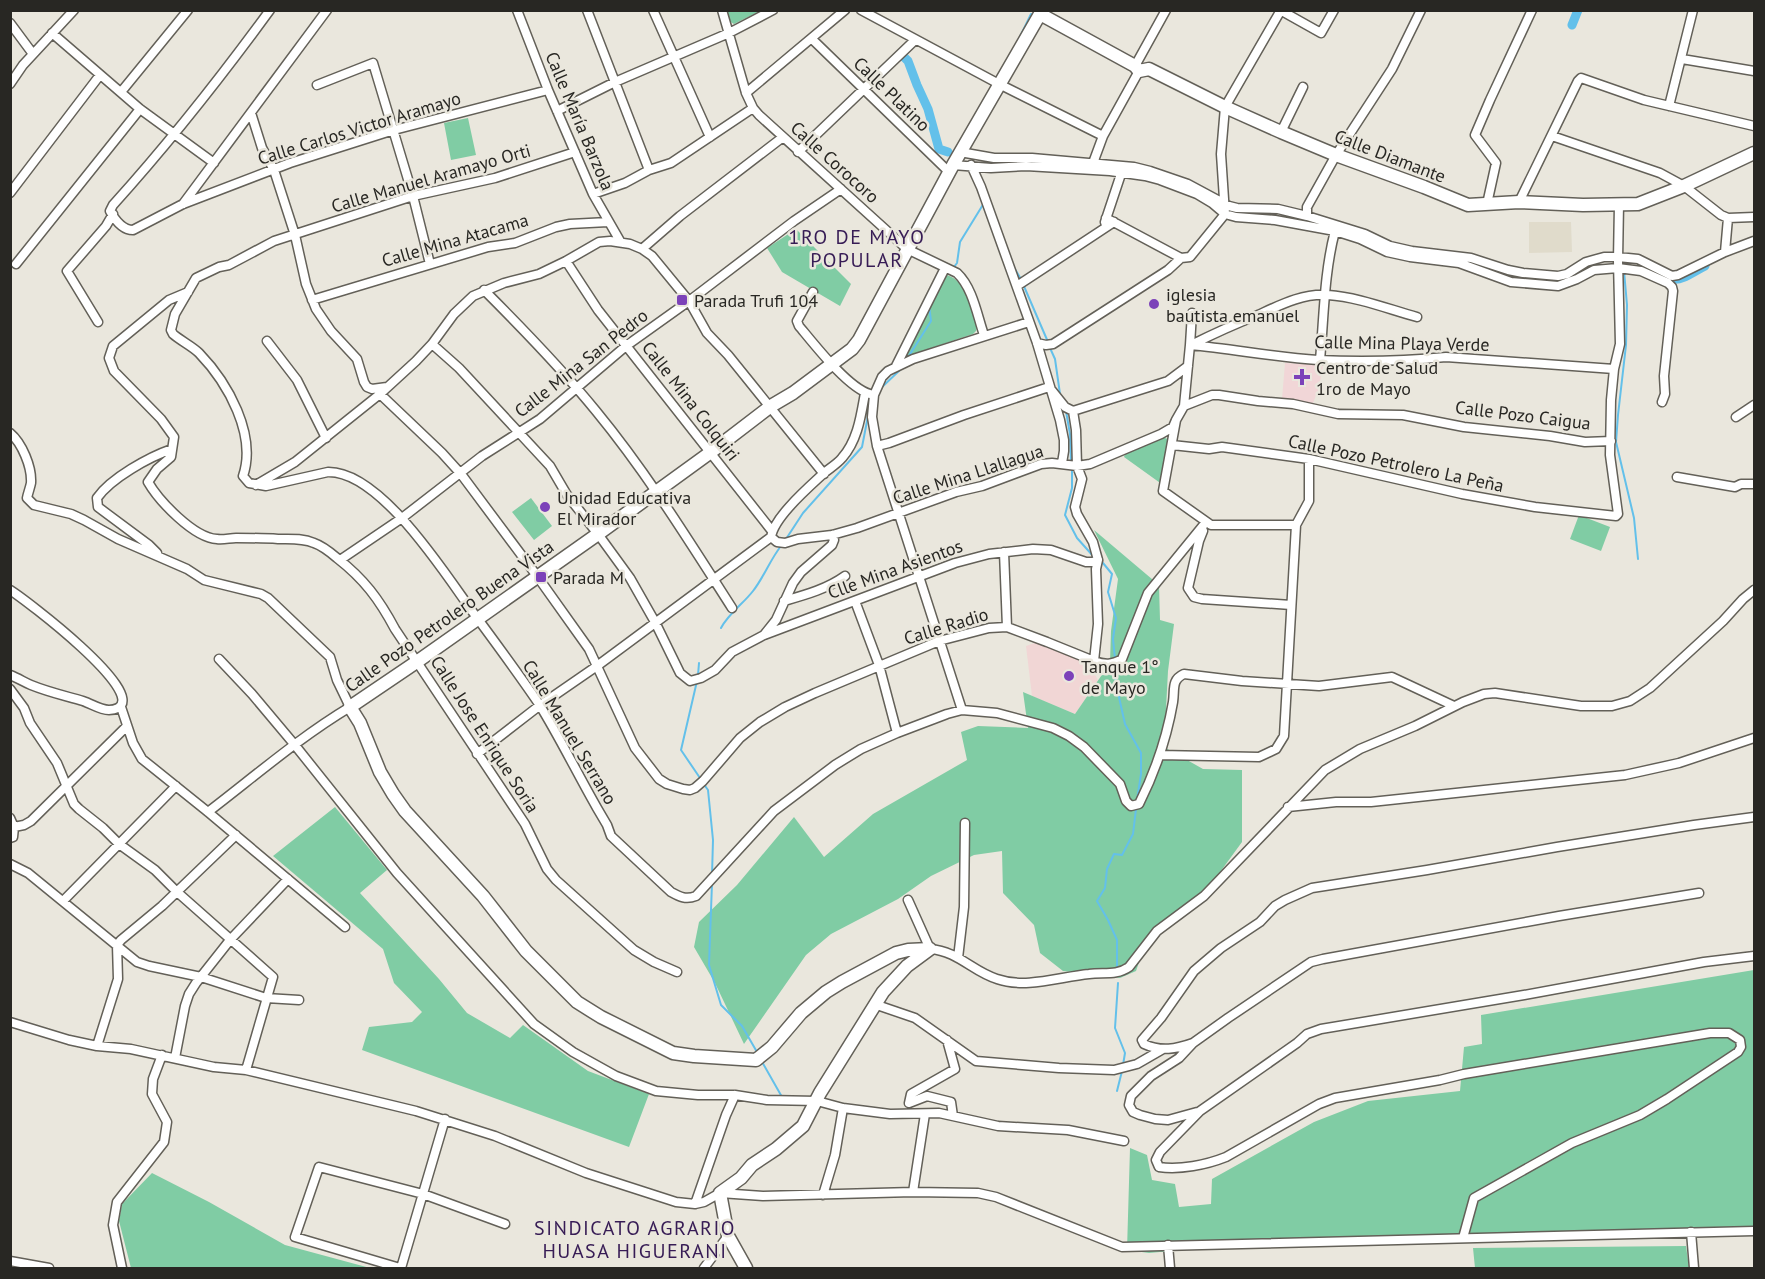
<svg xmlns="http://www.w3.org/2000/svg" width="1765" height="1279" font-family="'PT Sans',sans-serif">
<style>
.built{fill:#e0dbcb}
.industrial{fill:#f1d6d5}
.medical{fill:#f1d6d7}
.green{fill:#80cca4}
.lines{fill:none;stroke-linecap:round;stroke-linejoin:round}
.stream{stroke:#63c0ea;stroke-width:2}
.canal{stroke:#63c0ea;stroke-width:9}
.street-casing{stroke:#636058;stroke-width:11}
.secondary-casing{stroke:#636058;stroke-width:15}
.street{stroke:#fff;stroke-width:8}
.secondary{stroke:#fff;stroke-width:12}
.poi-dot{fill:#7c42b9;stroke:#eae7dd;stroke-width:2}
.labels{text-anchor:middle;dominant-baseline:central;stroke-width:5;stroke-linejoin:round;paint-order:stroke}
.street-label{font-size:18px;fill:#282723;stroke:#eae7dd}
.poi-label{font-size:18px;fill:#282723;stroke:#eae7dd;text-anchor:start}
.neighbourhood-label{font-size:20px;letter-spacing:1.5px;fill:#371c55;stroke:#eae7dd}
</style>
<rect width="100%" height="100%" fill="#eae7dd"/>
<path class="built" d="M1529,222H1571L1572,252L1529,253Z"/>
<path class="industrial" d="M1035,643L1049,647L1091,665L1098,681L1075,714L1032,696L1026,646Z"/>
<path class="medical" d="M1285,363L1323,365L1319,388L1313,403L1282,399Z"/>
<path class="green" d="M726,11H760L734,24L729,21Z
M468,118L476,155L451,160L444,123Z
M796,229L851,284L840,306L782,272L767,248Z
M947,275C967,281 971,309 977,327L976,331L973,334L904,357Z
M1162,437L1171,440L1163,485L1124,457L1125,454Z
M531,498L552,526L534,540L512,512Z
M1579,515L1610,527L1601,551L1570,539Z
M1094,530L1159,585L1160,620L1174,624L1168,671L1164,747L1203,769L1242,770V842L1215,879L1176,917L1147,939L1136,971L1120,978L1063,971L1040,953L1034,925L1003,893L1002,851L974,855L931,876L898,899L831,934L806,955L744,1044L715,983L694,947L699,922L737,885L794,817L824,857L873,814L967,760L961,732L978,726L1028,728L1023,692L1075,714L1110,663L1111,631L1118,579Z
M335,807L387,870L360,893L439,979L467,1013L510,1038L523,1025L588,1071L649,1094L629,1147L362,1050L369,1027L412,1022L422,1012L394,983L383,949L273,856Z
M1754,970V1232L1193,1249L1149,1253L1127,1250L1130,1148L1147,1155L1152,1180L1175,1184L1179,1207L1211,1204L1212,1179L1314,1122L1368,1101L1460,1091L1464,1047L1482,1044L1481,1015Z
M152,1173L209,1202L285,1245L370,1268H131L119,1221L122,1204Z
M1686,1246L1689,1268H1475L1473,1248Z"/>
<g class="lines">
<path class="stream" d="M1017,43L1031,14
M1013,266L1021,279
M954,267L957,263L960,242L984,203
M1624,271L1627,305L1626,345L1618,415L1616,442L1634,518L1638,559
M1023,284L1048,342
M1050,348L1055,359L1060,394
M907,359L931,321L929,305
M881,388L901,369
M1066,411L1070,434L1071,462
M1072,471V488L1065,515L1077,538L1094,557
M786,539L803,513L862,447L868,416
M1103,563L1112,574L1108,592L1116,618L1113,639L1115,659
M721,628C729,613 743,604 753,591C764,577 770,560 781,546
M1115,664L1116,684L1125,724L1141,753V774L1137,800
M698,675L699,663
M697,681L681,750L700,778
M703,783L708,790L713,840L712,875
M712,883L709,965L721,1005L742,1026L757,1052
M1117,966V940L1108,920L1097,901L1105,888L1107,869L1114,854L1122,855L1133,834L1136,809
M1118,983L1115,1028L1125,1053L1123,1065
M761,1060L782,1097
M1117,1091L1122,1071"/>
<path class="canal" d="M1572,25L1578,10
M904,57L908,61L917,85L928,109L939,149L948,152
M1219,205L1236,213L1272,212
M1467,261L1511,276L1559,280L1573,275
M1650,268C1678,286 1678,280 1705,266"/>
<g class="street-casing">
<path id="street" d="M270,10C221,77 169,143 113,205L110,211C115,220 122,230 133,230L183,204L290,163L394,130L548,90
M517,10L548,90L593,194L620,241
M587,10L649,170
M653,10L710,137
M722,10L746,93L753,108L759,115L907,249L957,273C973,288 977,315 984,335
M861,10L999,84L1103,136
M1280,10L1321,33L1334,10
M10,23L33,54
M52,33L140,109L214,163
M812,39L949,172
M1682,59L1754,71
M1135,66L1166,10
M10,84L23,65L74,10
M317,85L373,63L413,196L430,264
M121,92L188,10
M746,93L845,10
M1669,106L1693,10
M557,111L615,82L729,33L773,10
M251,113L262,148L274,170L295,235L306,284L316,309L331,331L357,359L364,382L367,387L372,389L387,387
M1281,132L1303,87
M1552,136L1660,173L1684,186L1721,215L1728,218L1754,217
M575,152L495,178L413,196L274,241L229,265L219,267L196,278L175,314L171,330L173,334C181,341 192,346 199,353C228,383 257,435 243,476L249,483L266,486L328,472C380,471 444,572 472,611C495,642 518,673 539,704C559,736 578,775 597,808L607,825L611,836L671,892C680,897 686,900 696,896L774,811L835,765L861,749L897,733L947,714L962,710L997,713L1053,728L1069,736L1084,747L1120,784L1126,801L1131,806L1139,804C1155,772 1167,737 1173,702C1175,689 1171,680 1184,674L1242,681L1319,686L1392,677L1454,706
M798,152L915,40
M960,152L994,158H1032L1134,167L1150,171L1188,184L1229,206L1237,208L1278,209L1307,216L1365,234L1390,246L1412,251L1471,258L1508,270L1523,273L1558,276L1567,274L1586,262L1604,257H1618L1638,259L1672,276L1678,275L1725,252L1754,241
M1093,163L1103,136L1139,71
M953,165L991,168L1026,166L1110,171L1145,176L1160,180L1197,194L1212,203L1225,214L1236,217L1275,220L1335,231L1360,239L1387,252L1410,257L1459,263L1511,282L1558,286L1577,279L1594,270L1618,268L1641,271L1668,283L1672,287L1673,291L1664,376L1665,394L1662,402
M971,165L981,187L1037,343L1060,420L1064,440V451L1062,463
M10,193L100,75
M593,194L625,183L649,170L671,163L753,108
M1519,202L1578,81L1581,78L1644,100L1754,126
M183,204L327,10
M1487,204L1496,163L1475,135L1490,100L1532,10
M1307,216V207L1336,155L1392,69L1421,10
M1106,218L1181,258L1190,257L1225,214L1221,154L1225,107L1281,10
M1105,222L1123,168
M642,249L680,216L783,137
M1725,252L1728,218
M566,261L598,310L772,531
M16,264L140,109
M1017,286L1114,222
M484,290C523,329 562,369 596,411C647,473 689,541 732,608
M188,292L169,300L113,346L109,358L114,371L161,419L174,437L171,457L157,469L148,482C159,501 194,538 217,539C223,540 230,538 236,538C250,538 264,538 278,539C290,539 303,538 314,543C323,546 330,552 337,558C364,579 379,599 395,629L525,824L547,869L556,880L634,950L654,962L677,972
M813,292L797,321L799,326C814,344 848,388 870,394
M312,300L488,247L515,243L556,227L570,224L608,222
M1192,313L1190,345L1184,406L1176,420L1163,491L1211,525H1296
M98,322L67,271L106,226L113,214
M267,341L297,380L326,438
M1037,343L1046,345L1053,344L1168,270L1181,258
M432,344L459,368L550,466L567,495L598,534L630,578L655,622L680,673L690,681L701,678L715,670L732,652L764,635L955,563L989,554L1033,549L1051,550L1086,562H1093L1098,560L1093,542L1077,514L1075,507L1082,479L1077,466L1076,430L1073,411
M1190,345C1233,349 1275,357 1318,360C1359,362 1405,361 1446,357L1614,369
M1191,345C1213,334 1235,324 1258,315C1280,305 1303,293 1328,295C1358,297 1388,309 1417,317
M1320,360C1324,317 1324,273 1335,231
M896,366L945,268
M380,394L442,453L461,474L537,576L589,649L635,748L659,779L667,784L683,789L690,790L695,788L703,781L740,738L760,722L785,707L815,693L939,641L989,628L1007,627L1047,642L1094,661L1098,624L1096,569L1098,560
M1184,406L1212,395H1219L1258,401L1293,404L1338,414L1403,415L1464,427L1550,436L1585,442L1611,441
M1073,411L1168,381L1188,366
M1736,417L1754,405
M10,433C22,443 32,467 31,483C30,488 28,493 27,498L34,505L71,514L84,520L118,539L187,569L204,580L261,594L268,598L330,657L337,680L350,707C300,737 255,776 208,812
M1172,445L1209,449L1222,447L1309,459L1462,494L1535,507L1616,516L1618,514L1610,455L1611,400L1614,369L1620,344L1618,261L1619,204
M877,446L889,443L964,415L1049,387L1065,407L1073,411
M1677,477L1735,487L1741,484H1754
M256,485L295,462L380,394L416,361L432,344L454,314L473,296L504,283L539,274L566,261L599,242L610,241L630,244L642,249L652,256L689,301L707,333L728,355L824,474
M1203,531L1199,541L1188,588L1194,597L1202,599L1291,605
M771,537L777,542L785,543L798,539L832,535L857,528L956,492L982,486L1041,464L1052,463L1077,466L1090,464L1161,434L1173,427L1176,420
M1004,552L1007,627
M157,553L149,545L102,510L98,507L97,498C111,478 149,457 172,449
M340,560L402,518L482,456L540,419L626,346L689,301L794,221L841,189
M10,590C26,600 147,692 118,708C116,709 112,710 109,710C100,710 92,704 83,701C66,696 48,692 31,685C24,682 18,678 10,675
M784,601C805,595 827,589 845,576
M855,601L879,665L897,733
M764,635L776,620L793,583L801,572L832,545L834,540L832,535
M219,659L252,694L294,744L397,873L534,1024L573,1052L616,1076L656,1091L698,1095H735L767,1100L817,1101L843,1108L890,1114L939,1113L998,1126L1068,1130L1124,1141
M1094,661C1105,665 1112,665 1122,659L1148,593L1206,522
M10,689L24,708L30,723L57,763L74,804L79,809L103,828L119,844L155,870L176,891L273,977L246,1070
M121,707L133,743L142,759L208,812L345,927
M962,710L877,446L872,417L874,395L882,377L888,371L913,359L1029,322
M477,754L539,706L597,666L771,537C774,517 809,487 824,473C830,468 837,464 842,458C858,440 861,415 865,393
M1160,755L1259,757L1276,749L1284,736L1296,525L1309,501V459
M1288,807L1336,802H1371L1625,775L1679,763L1754,738
M10,818L14,827L13,837L10,838
M14,827L24,825L31,821L127,726
M10,864L28,873L137,962L149,966L201,977L266,998L299,1000
M908,900L930,949C958,951 973,972 997,979C1026,989 1059,977 1089,974C1104,972 1116,976 1129,967L1157,931L1204,896L1325,770L1360,749L1415,726L1463,702L1484,694L1495,693L1581,706H1612L1630,701L1650,688L1723,621L1743,599L1754,590
M63,901L176,786
M958,958L964,907L965,823
M874,1004L915,1018L976,1061L1059,1068L1114,1070L1137,1064L1163,1049
M10,1022L69,1040L97,1046L131,1049L214,1067L246,1070L416,1111L495,1136L586,1173L676,1202L695,1204L704,1202L720,1193L763,1196L913,1192L978,1193L996,1197L1122,1247L1754,1231
M947,1040L955,1069L911,1094L909,1103L927,1096L951,1102L953,1116
M1193,1043C1176,1049 1161,1052 1144,1044L1142,1040L1161,1018L1194,971L1221,948L1260,922L1275,906L1285,900L1312,888L1427,870L1557,847L1694,825L1754,817
M97,1046L118,979L117,945L121,940L162,906L236,835
M175,1058L185,1006L189,994L196,983L230,940L288,879
M1197,1112L1168,1120L1155,1119L1140,1115L1133,1112L1129,1105L1131,1096L1151,1076L1179,1058L1193,1043L1228,1018L1311,962L1323,959L1559,916L1699,893
M913,1192L925,1114
M823,1195L835,1155L843,1108
M695,1204L726,1115L735,1095
M1691,1232L1694,1268
M1463,1238L1474,1198L1572,1143L1640,1115L1667,1099L1738,1052L1741,1047L1740,1040L1729,1033H1710L1464,1074L1440,1080L1335,1098L1319,1104L1226,1157C1206,1165 1180,1170 1159,1167L1156,1160L1160,1152L1200,1111L1297,1043L1307,1034L1321,1029L1524,995L1704,962L1754,956
M1168,1245L1170,1268
M10,1261L49,1268
M122,1268L113,1225L117,1202L164,1142L167,1122L152,1094L153,1079L162,1055
M400,1268L295,1237L319,1167L423,1194L505,1224
M401,1268L445,1119
M704,1268L728,1236"/>
</g>
<g class="secondary-casing">
<path id="secondary" d="M930,949L908,950L896,953L842,982L826,992L801,1013L772,1047L756,1060L694,1056L673,1053L601,1017L577,1002L526,951L483,896L405,811L393,794L380,772L360,723L350,707L418,661L598,534L711,452L771,406L793,393L852,349L859,340L953,165L1040,14L1135,66L1139,71L1149,69L1225,107L1281,132L1336,155L1424,187L1468,205L1519,202L1583,205L1638,204L1684,186L1754,153
M746,1268L728,1236L720,1193L741,1178L752,1165L776,1149L803,1126L820,1093L883,992L907,966L930,949"/>
</g>
<use href="#street" class="street"/>
<use href="#secondary" class="secondary"/>
</g>
<g class="poi-dot">
<rect x="676" y="294" width="12" height="12" rx="3"/>
<circle cx="1154" cy="304" r="6"/>
<path d="M1299 368h6v6h6v6h-6v6h-6v-6h-6v-6h6z"/>
<circle cx="545" cy="507" r="6"/>
<rect x="535" y="571" width="12" height="12" rx="3"/>
<circle cx="1069" cy="676" r="6"/>
</g>
<g class="labels">
<g class="street-label">
<text transform="translate(892 94) rotate(44)">Calle Platino</text>
<text transform="translate(580 121) rotate(67)">Calle María Barzola</text>
<text transform="translate(359 128) rotate(-17)">Calle Carlos Victor Aramayo</text>
<text transform="translate(1390 156) rotate(21)">Calle Diamante</text>
<text transform="translate(835 162) rotate(42)">Calle Corocoro</text>
<text transform="translate(431 178) rotate(-16)">Calle Manuel Aramayo Orti</text>
<text transform="translate(455 240) rotate(-16)">Calle Mina Atacama</text>
<text transform="translate(1402 343) rotate(1)">Calle Mina Playa Verde</text>
<text transform="translate(581 363) rotate(-38)">Calle Mina San Pedro</text>
<text transform="translate(691 401) rotate(52)">Calle Mina Colquiri</text>
<text transform="translate(1523 415) rotate(7)">Calle Pozo Caigua</text>
<text transform="translate(1396 463) rotate(12)">Calle Pozo Petrolero La Peña</text>
<text transform="translate(968 474) rotate(-18)">Calle Mina Llallagua</text>
<text transform="translate(895 569) rotate(-20)">Clle Mina Asientos</text>
<text transform="translate(449 616) rotate(-35)">Calle Pozo Petrolero Buena Vista</text>
<text transform="translate(946 626) rotate(-17)">Calle Radio</text>
<text transform="translate(570 732) rotate(59)">Calle Manuel Serrano</text>
<text transform="translate(485 734) rotate(57)">Calle Jose Enrique Soria</text>
</g>
<g class="poi-label">
<text x="1166" y="294">iglesia<tspan x="1166" dy="21">bautista emanuel</tspan></text>
<text x="694" y="300">Parada Trufi 104</text>
<text x="1316" y="367">Centro de Salud<tspan x="1316" dy="21">1ro de Mayo</tspan></text>
<text x="557" y="497">Unidad Educativa<tspan x="557" dy="21">El Mirador</tspan></text>
<text x="553" y="577">Parada M</text>
<text x="1081" y="666">Tanque 1°<tspan x="1081" dy="21">de Mayo</tspan></text>
</g>
<g class="neighbourhood-label">
<text x="857" y="237">1RO DE MAYO<tspan x="857" dy="23">POPULAR</tspan></text>
<text x="635" y="1228">SINDICATO AGRARIO<tspan x="635" dy="23">HUASA HIGUERANI</tspan></text>
</g>
</g>
<rect width="1765" height="1279" fill="none" stroke="#282723" stroke-width="24"/>
</svg>
